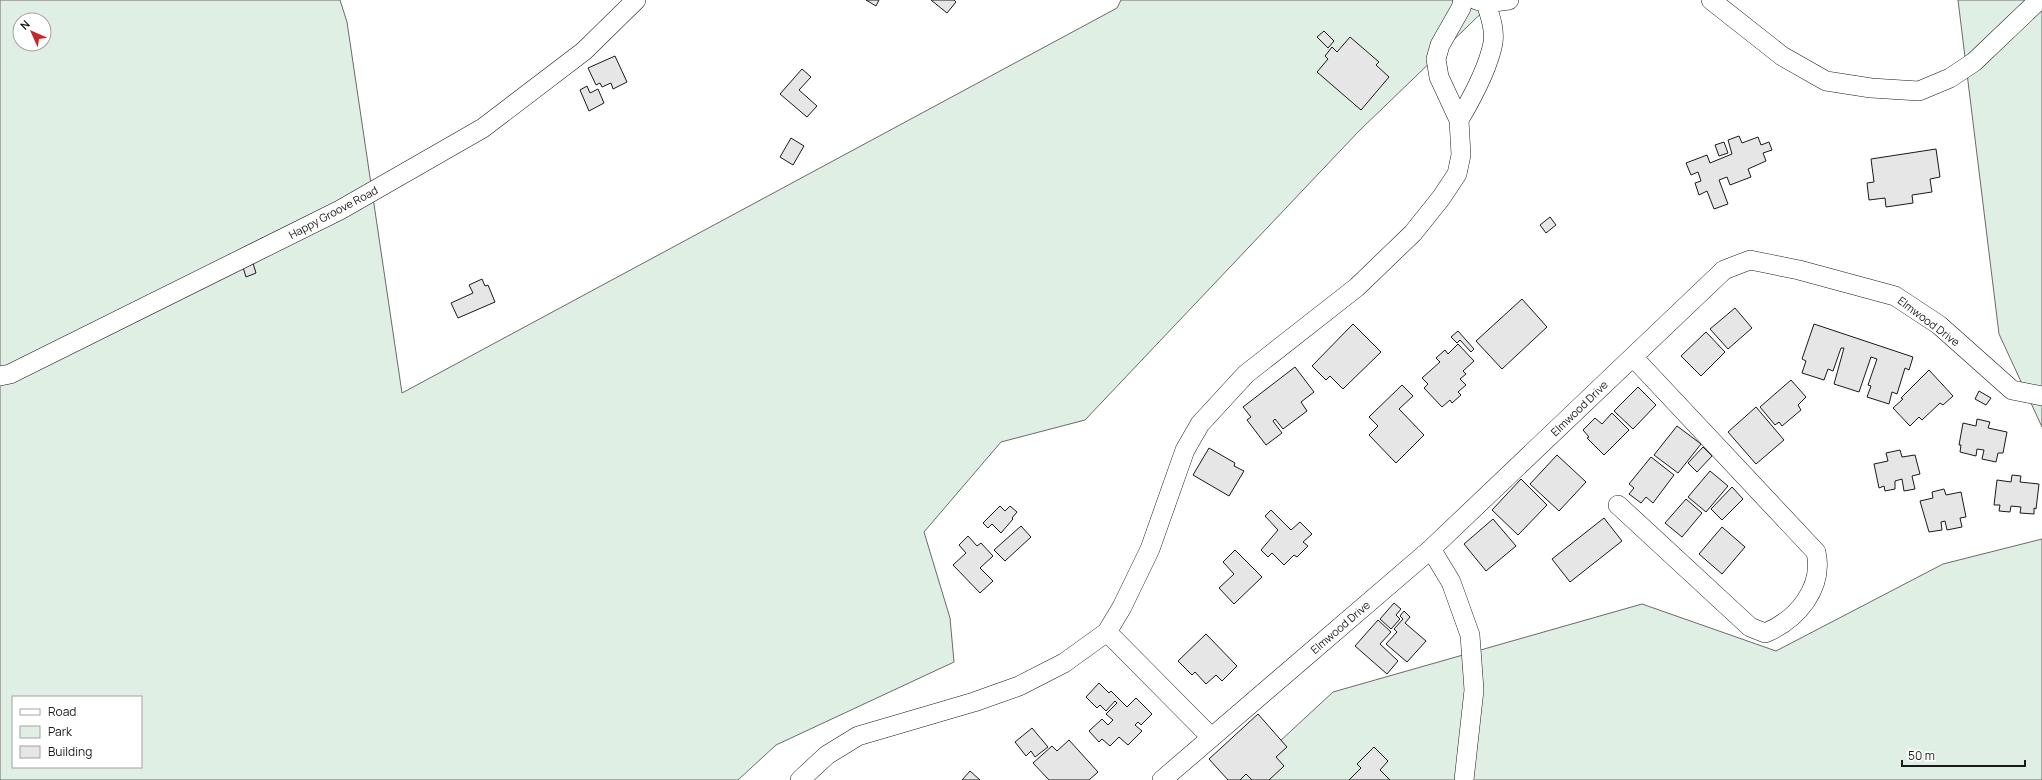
<svg xmlns="http://www.w3.org/2000/svg" width="2042" height="780" font-family="Manrope,sans-serif">
<style>
.green{fill:#e0efe3;stroke:#6a6a6a;fill-rule:evenodd}
.building{fill:#e6e6e6;stroke:#1a1a1a}
.lines{fill:none;stroke-linecap:round;stroke-linejoin:round}
.minor-casing{stroke:#1a1a1a;stroke-width:20}
.minor{stroke:#fff;stroke-width:19}
.labels{text-anchor:middle;dominant-baseline:central;stroke-width:3;stroke-linejoin:round;paint-order:stroke}
.street-label{font-size:11px;fill:#1a1a1a;stroke:#fff}
</style>
<rect width="100%" height="100%" fill="#fff"/>
<path class="green" d="M0,0H340L347,22L402,393L1117,8L1121,0H1495L1359,131L1085,420L1001,442L924,532L950,618L954,662L776,745L738,780H0ZM20,20H44V44H20ZM13,697H141V767H13Z
M1958,0H2042V427L1999,334Z
M2042,539V780H1238L1333,692L1642,604L1776,651L1943,564Z"/>
<path class="building" d="M866,0H879L876,6Z
M931,0H954L956,2L947,13Z
M1324,31L1334,41L1328,48L1317,37Z
M1350,37L1379,62L1376,65L1389,77L1361,110L1317,72L1328,59L1325,56L1332,47L1337,52Z
M615,56L627,82L613,89L611,83L602,87L600,83L596,85L588,68Z
M802,69L811,77L799,90L817,106L807,117L780,94Z
M587,86L590,93L598,89L604,103L589,111L580,90Z
M1739,136L1742,143L1758,137L1761,145L1769,142L1772,150L1763,153L1766,161L1748,169L1751,177L1730,185L1727,177L1719,180L1728,204L1714,209L1707,191L1699,195L1695,183L1701,181L1698,172L1691,175L1686,163L1707,155L1710,163L1732,154L1728,140Z
M791,138L804,146L793,165L780,157Z
M1724,142L1728,153L1719,156L1715,145Z
M1936,149L1940,177L1930,179L1932,192L1912,195L1913,203L1886,207L1885,198L1869,200L1867,183L1874,182L1871,159Z
M1550,217L1556,225L1546,233L1540,225Z
M252,260L256,273L246,277L242,264Z
M482,279L485,286L488,285L495,302L458,318L451,303L473,293L469,285Z
M1522,299L1547,327L1502,369L1476,341Z
M1735,308L1752,328L1728,349L1710,329Z
M1353,324L1381,352L1343,389L1330,376L1326,380L1312,366Z
M1814,324L1913,357L1909,370L1905,368L1897,394L1892,392L1889,404L1867,397L1871,386L1868,385L1877,359L1871,357L1859,392L1834,384L1844,348H1841L1833,371L1828,369L1824,380L1802,373L1806,361L1802,359Z
M1458,331L1474,349L1471,352L1460,340L1457,343L1451,337Z
M1706,332L1725,352L1701,376L1681,356Z
M1458,344L1474,361L1463,371L1466,374L1460,379L1466,385L1458,392L1461,395L1452,403L1450,400L1442,407L1424,388L1428,384L1422,378L1440,362L1436,358L1445,350L1448,354Z
M1295,367L1314,392L1301,402L1307,411L1283,429L1275,419L1273,421L1282,433L1266,445L1247,420L1251,417L1243,407Z
M1929,370L1953,396L1943,405L1940,403L1922,420L1919,417L1910,426L1893,408L1903,399L1901,398Z
M1791,380L1806,397L1798,405L1801,410L1782,426L1779,422L1775,425L1760,407Z
M1402,385L1413,396L1399,409L1424,435L1396,463L1369,435L1378,426L1369,417Z
M1638,387L1656,405L1633,429L1614,411Z
M1979,391L1991,398L1986,405L1975,399Z
M1756,407L1784,440L1756,464L1728,432Z
M1612,413L1629,430L1604,455L1587,438L1589,437L1583,430L1595,418L1602,424Z
M1977,419L1990,422L1988,428L2007,432L2003,453H1998L1996,462L1982,459L1984,450L1977,449L1976,456L1960,452L1961,445H1959L1963,423L1976,426Z
M1677,426L1701,444L1678,473L1654,455Z
M1703,447L1712,456L1697,472L1688,463Z
M1209,448L1235,463L1234,466L1244,471L1229,496L1193,475Z
M1900,450L1902,457L1915,455L1920,474L1912,476L1915,489L1904,491L1902,479L1895,481V489L1885,491L1884,486L1879,488L1874,464L1888,461L1886,453Z
M1557,455L1586,482L1559,511L1530,484Z
M1651,457L1674,475L1653,503L1646,497L1641,503L1629,494L1634,488L1629,484Z
M1710,471L1728,486L1706,512L1688,497Z
M2012,475L2021,476L2020,482L2039,484L2036,509L2034,508V514L2020,513L2021,507L2011,506L2010,512L1999,511L2000,505H1994L1997,480L2011,482Z
M1521,479L1547,505L1518,535L1492,510Z
M1732,487L1743,499L1722,520L1711,509Z
M1944,489L1946,495L1961,492L1966,517L1960,518L1962,527L1947,530L1945,521L1941,522L1942,530L1929,532L1920,501L1933,498L1932,492Z
M1686,499L1702,513L1682,537L1665,523Z
M1000,506L1005,511L1010,506L1017,512L1012,518L1013,519L1001,533L992,524L988,528L983,523Z
M1271,510L1291,530L1300,522L1312,534L1303,542L1308,546L1297,557L1294,555L1284,565L1272,553L1268,557L1261,550L1278,530L1265,516Z
M1604,518L1622,541L1570,582L1552,559Z
M1493,519L1516,546L1486,571L1464,544Z
M1021,526L1031,537L1005,561L994,550Z
M1722,527L1745,547L1722,574L1699,554Z
M968,536L977,546L981,543L993,556L980,568L993,581L980,593L953,565L966,553L959,545Z
M1235,550L1262,577L1234,604L1219,588L1234,574L1223,562Z
M1394,603L1401,609L1396,615L1400,619L1391,629L1380,619Z
M1404,611L1410,617L1405,623L1426,641L1407,662L1386,644L1397,632L1394,629L1403,619L1400,616Z
M1378,620L1391,632L1380,644L1398,661L1387,674L1355,646Z
M1206,634L1237,666L1222,681L1216,675L1206,684L1195,672L1192,675L1178,661Z
M1099,683L1109,693L1111,691L1127,707L1136,698L1152,714L1141,725L1138,722L1135,725L1142,731L1128,745L1119,737L1110,746L1102,739L1099,742L1089,731L1102,719L1108,725L1113,720L1106,714L1117,703L1115,701L1106,711L1100,705L1097,708L1086,697Z
M1258,714L1287,747L1276,757L1284,766L1269,780H1252L1246,774L1240,780H1228L1209,759Z
M1032,728L1048,747L1035,757L1031,751L1026,756L1015,742Z
M1069,740L1098,772L1089,780H1049L1033,763L1052,746L1057,751Z
M1374,747L1388,761L1380,770L1390,780H1349L1361,768L1357,764Z
M970,771L980,780H962Z"/>
<g class="lines">
<g class="minor-casing">
<path id="minor" d="M1476,0L1486,3L1509,0
M1711,0L1782,56L1826,81L1871,88L1919,91L1950,78L1974,62L2039,0
M1459,120C1472,98 1488,69 1493,43C1495,29 1490,16 1486,3
M0,376L10,374L340,210L483,128L584,51L636,0
M1618,505L1750,627L1765,633C1797,620 1824,588 1816,552L1633,357
M1431,549L1451,582L1470,635L1474,690L1464,780
M1107,632L1211,737
M800,780L827,755L858,736L974,702L1019,686L1064,663L1107,632L1122,607L1150,549L1185,450L1200,424L1246,374L1357,287L1413,233L1441,198L1457,174L1461,155L1459,120L1439,77L1436,59L1440,45L1461,8L1463,0
M1162,780L1431,549L1724,270L1750,260L1799,270L1895,296L1939,325L2012,390L2042,396"/>
</g>
<use href="#minor" class="minor"/>
</g>
<g class="labels">
<g class="street-label">
<text transform="translate(333 212) rotate(-28)">Happy Groove Road</text>
<text transform="translate(1929 321) rotate(37)">Elmwood Drive</text>
<text transform="translate(1579 408) rotate(-44)">Elmwood Drive</text>
<text transform="translate(1340 627) rotate(-41)">Elmwood Drive</text>
</g>
</g>
<rect x="12" y="696" width="130" height="72" fill="#ffffff" stroke="#a3a3a3"/>
<rect x="20" y="709" width="20" height="6" fill="#ffffff" stroke="#a3a3a3"/>
<text x="48" y="716" font-size="12" fill="#1a1a1a">Road</text>
<rect x="20" y="726" width="20" height="12" fill="#e0efe3" stroke="#a3a3a3"/>
<text x="48" y="736" font-size="12" fill="#1a1a1a">Park</text>
<rect x="20" y="746" width="20" height="12" fill="#e6e6e6" stroke="#a3a3a3"/>
<text x="48" y="756" font-size="12" fill="#1a1a1a">Building</text>
<g transform="translate(32 32) rotate(315)"><circle r="19" fill="#ffffff" stroke="#a3a3a3"/>
<path d="M0-3L7 15L0 10L-7 15Z" fill="#c62828"/>
<text y="-6" font-size="11" font-weight="bold" text-anchor="middle" fill="#1a1a1a">N</text>
</g>
<path d="M1902 760v6h123v-6" fill="none" stroke="#1a1a1a" stroke-width="2"/>
<text x="1908" y="760" font-size="12" fill="#1a1a1a" stroke="#ffffff" stroke-width="3" paint-order="stroke">50 m</text>
</svg>
